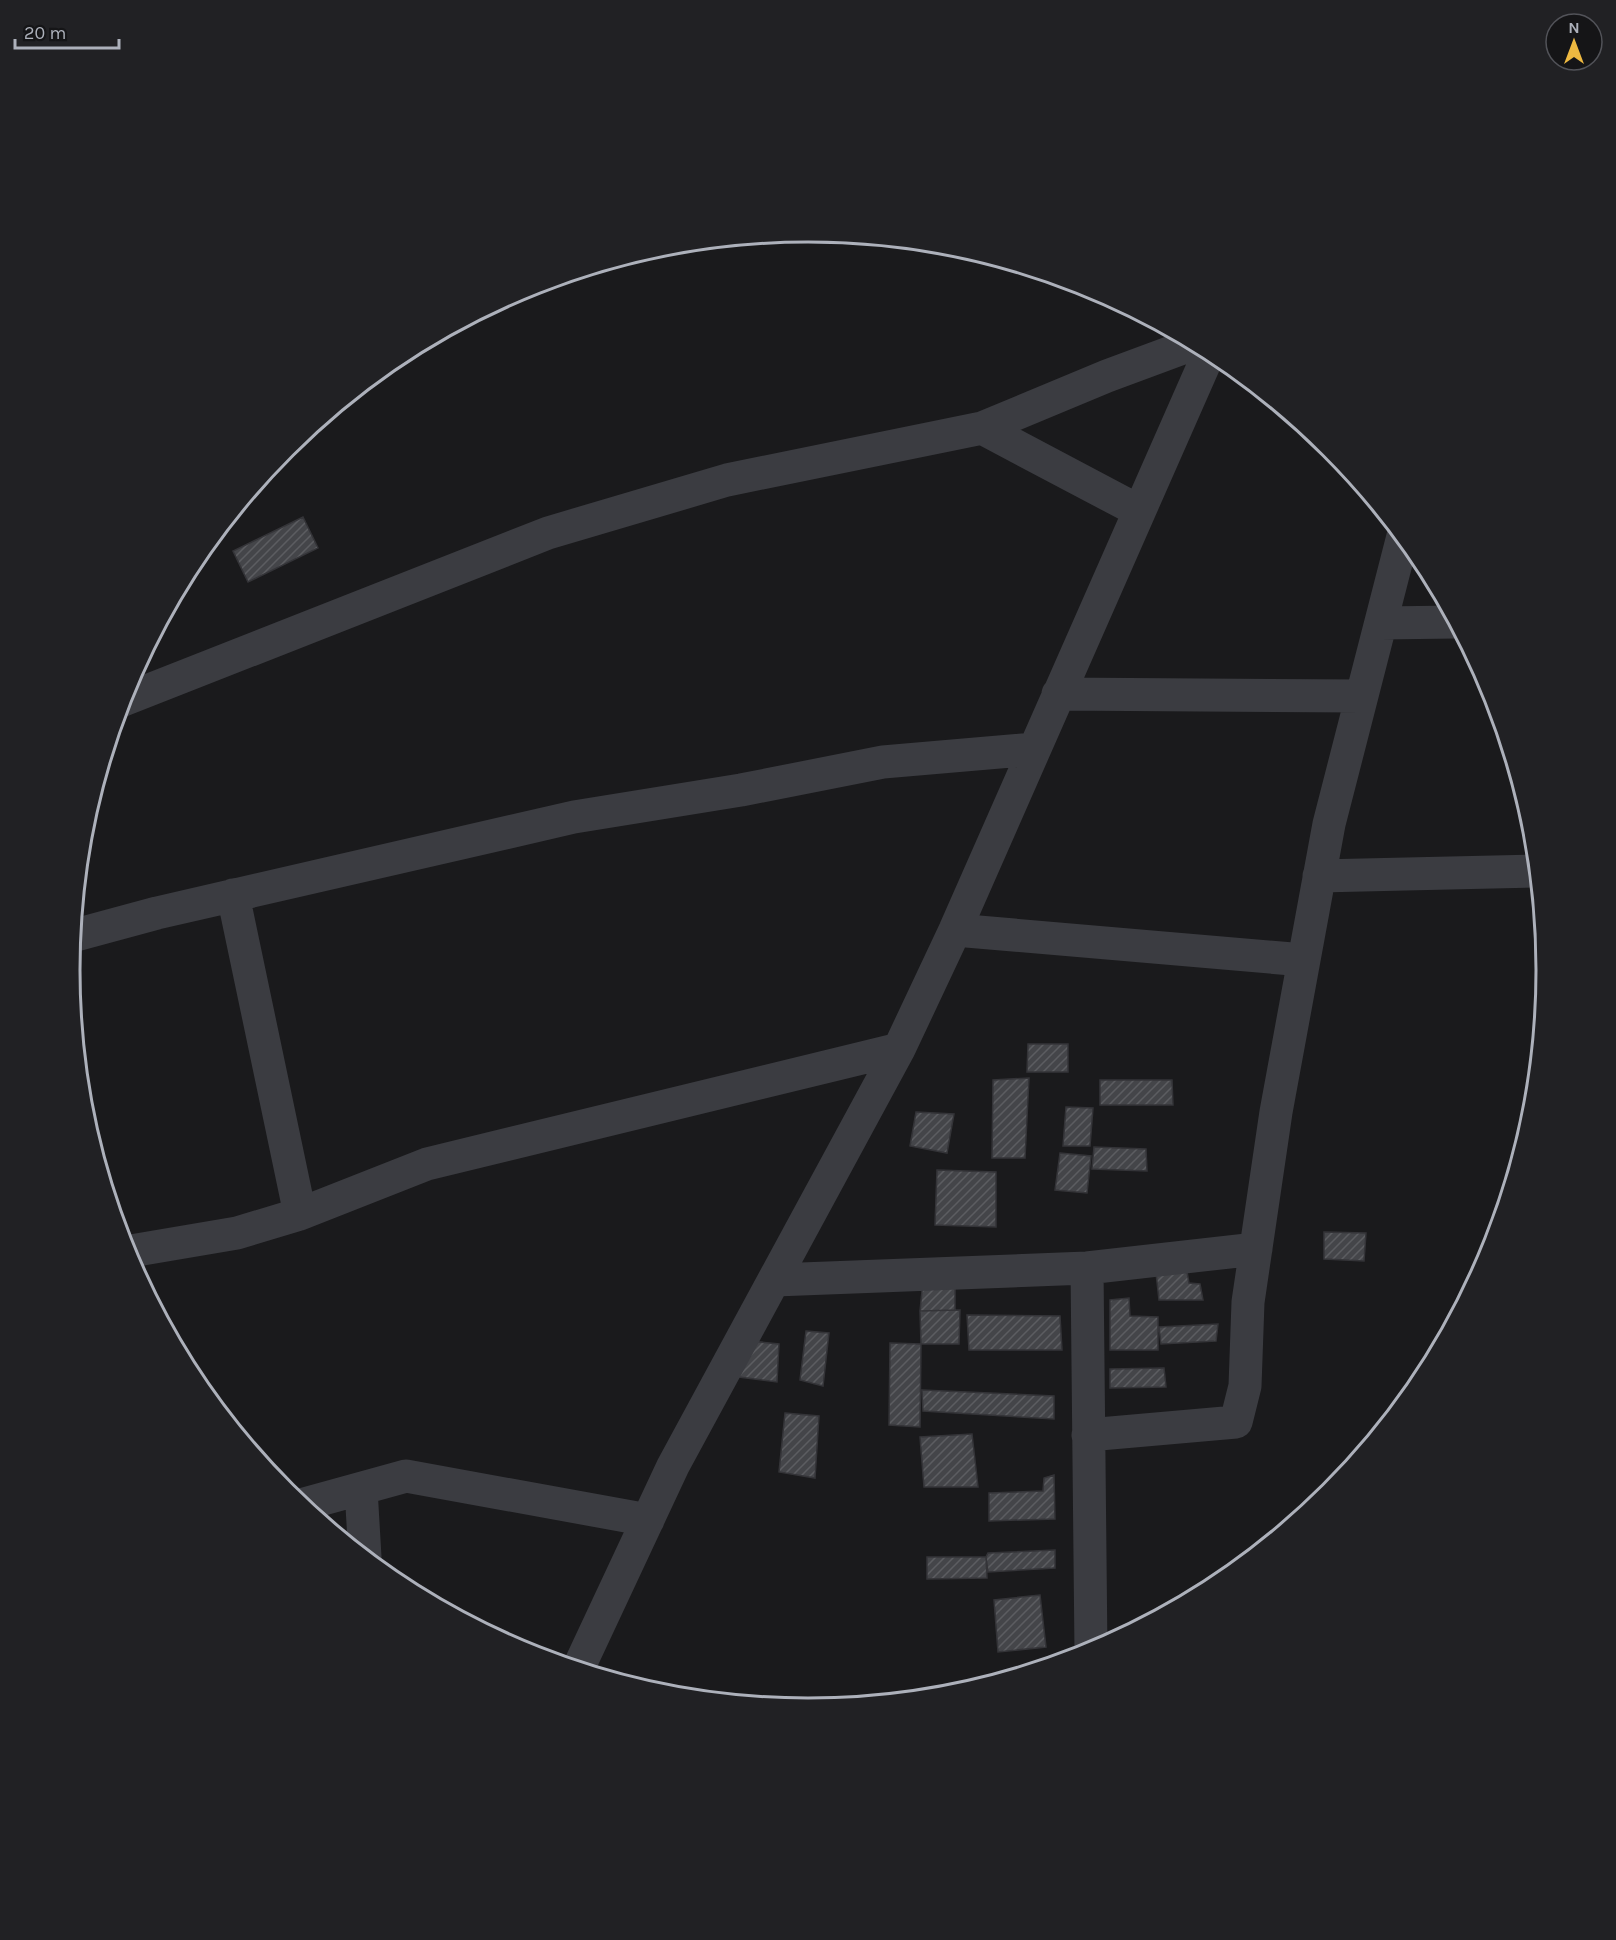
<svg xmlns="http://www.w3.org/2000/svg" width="1616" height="1940" font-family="Karla,sans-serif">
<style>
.building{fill:url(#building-hatch);stroke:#343438;stroke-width:1.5}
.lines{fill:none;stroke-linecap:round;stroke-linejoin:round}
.minor{stroke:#3b3c41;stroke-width:33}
.rim{fill:none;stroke:#adb1bb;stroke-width:3}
</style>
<defs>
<pattern id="building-hatch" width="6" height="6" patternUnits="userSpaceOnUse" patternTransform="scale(1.5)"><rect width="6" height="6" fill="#444549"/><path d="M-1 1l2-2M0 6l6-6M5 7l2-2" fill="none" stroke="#5c5d61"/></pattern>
</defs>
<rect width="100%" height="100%" fill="#1a1a1c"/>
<path class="building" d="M303,517L318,548L248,582L233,551Z
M1028,1044H1068V1072H1027Z
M1029,1078L1025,1158H992L993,1080Z
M1100,1080H1172L1173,1105H1100Z
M1066,1107L1093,1108L1090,1146H1063Z
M916,1112L954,1114L947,1153L910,1146Z
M1094,1147L1146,1149L1147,1171L1092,1169Z
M1060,1153L1091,1156L1087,1193L1055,1190Z
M937,1170L996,1172V1227L935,1225Z
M1324,1232L1366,1233L1364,1261L1324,1259Z
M1187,1272L1189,1283L1200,1284L1203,1300H1159L1156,1273Z
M923,1281L955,1282V1310L920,1311Z
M1129,1298L1130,1316L1158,1317V1350H1110V1300Z
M960,1310L959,1344H921L920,1311Z
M967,1315L1060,1316L1062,1350H969Z
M1218,1324L1216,1341L1161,1344L1159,1327Z
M806,1331L829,1333L823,1386L800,1380Z
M742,1340L779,1344L777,1382L739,1377Z
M890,1343L921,1344L920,1427L889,1425Z
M1164,1368L1166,1387L1110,1388V1369Z
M922,1390L1054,1396V1419L923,1411Z
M785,1413L819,1416L815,1478L779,1472Z
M972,1434L978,1487H924L920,1437Z
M1054,1475L1055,1519L989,1521V1493L1043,1491L1044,1478Z
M1055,1550V1568L988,1572L986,1557L988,1553Z
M927,1557H986L987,1578L927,1579Z
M1040,1595L1046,1647L998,1652L994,1600Z"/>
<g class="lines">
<path class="minor" d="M982,428L1139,511
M1381,623L1456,622
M1058,694L1362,696
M121,701L548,533L727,480L982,428L1107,376L1196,343
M1319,876L1537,871
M233,895L300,1214
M955,930L1304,960
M72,936L157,913L574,817L741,790L883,762L1034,749
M125,1252L237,1233L300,1214L427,1164L899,1049
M1087,1268L1091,1653
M775,1280L1087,1268L1256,1249
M1088,1435L1236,1422L1245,1386L1248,1302L1276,1112L1329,824L1403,536
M361,1489L365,1557
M301,1505L406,1476L648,1520
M578,1669L673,1466L899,1049L955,930L1210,351"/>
</g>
<path d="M0 0H1616V1940H0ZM80 970a728 728 0 1 1 1456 0a728 728 0 1 1-1456 0Z" fill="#212124" fill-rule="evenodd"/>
<path class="rim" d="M80 970a728 728 0 1 1 1456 0a728 728 0 1 1-1456 0Z"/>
<g transform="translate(1574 42)"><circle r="28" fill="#151517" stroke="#525359" stroke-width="1.5"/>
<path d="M0-4.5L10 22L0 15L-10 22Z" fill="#eeb941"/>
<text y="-9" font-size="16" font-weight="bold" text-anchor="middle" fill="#adb1bb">N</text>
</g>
<path d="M15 39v9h104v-9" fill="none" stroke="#adb1bb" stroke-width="3"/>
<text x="24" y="39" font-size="18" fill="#adb1bb" stroke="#151517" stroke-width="4.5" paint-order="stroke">20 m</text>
</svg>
